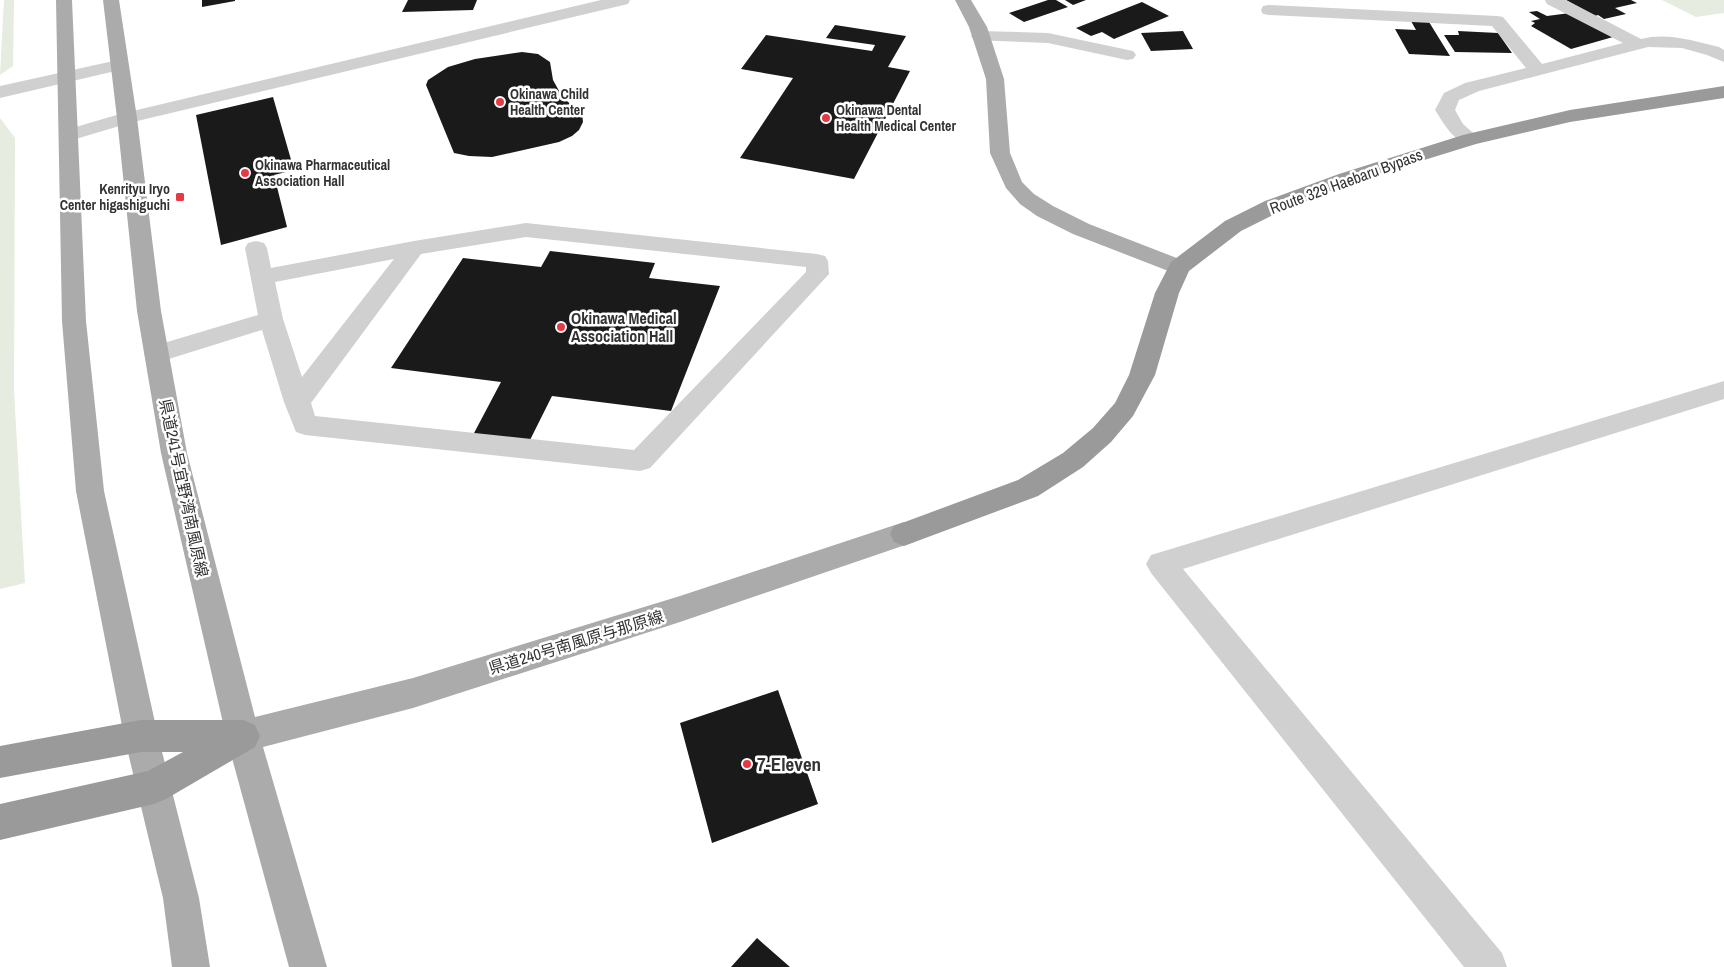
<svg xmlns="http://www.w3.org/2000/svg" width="1724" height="967" font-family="'Archivo Narrow','Noto Sans JP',sans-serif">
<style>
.green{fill:#e6ecdf}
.building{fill:#1a1a1a}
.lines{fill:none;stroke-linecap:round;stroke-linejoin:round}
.minor{fill:#d0d0d0;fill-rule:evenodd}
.major{fill:#ababab;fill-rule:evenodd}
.highway{fill:#9a9a9a;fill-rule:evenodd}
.poi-dot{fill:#e63946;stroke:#fff;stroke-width:2}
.labels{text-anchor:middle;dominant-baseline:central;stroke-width:5;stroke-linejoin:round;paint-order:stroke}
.far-poi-label{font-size:14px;font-weight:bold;fill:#333;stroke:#fff;text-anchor:start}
.street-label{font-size:16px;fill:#333;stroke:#fff}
.poi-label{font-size:16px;font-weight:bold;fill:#333;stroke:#fff;text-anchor:start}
.near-poi-label{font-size:19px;font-weight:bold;fill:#333;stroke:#fff;text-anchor:start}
</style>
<rect width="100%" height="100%" fill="#fff"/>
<path class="green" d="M4,0H14L13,66L0,75Z
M1662,0H1724V13L1696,17Z
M0,118L15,138L14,391L25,583L0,589Z"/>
<path class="building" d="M202,0H235V1L202,7Z
M408,0H477L473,10L402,12Z
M1048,0H1056L1068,7L1024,22L1009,13Z
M1065,0H1086L1073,5Z
M1566,0H1631L1637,3L1615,8L1626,14L1604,19L1598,15L1595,16Z
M1142,2L1169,16L1114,39L1102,32L1091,36L1076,28Z
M1537,11L1547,16L1570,13L1613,37L1571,49L1531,26L1535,23L1531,21L1540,19L1529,12Z
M1411,21L1429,22L1450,56L1409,54L1395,29L1416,30Z
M835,25L906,36L888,67L910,71L854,179L740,158L793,78L741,69L766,35L872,51L875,45L826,38Z
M1183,31L1193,49L1151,51L1141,33Z
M1458,31L1498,33L1512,53L1455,52L1444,35H1459Z
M522,52L538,54L550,62L553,80L563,98L582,113L583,122L579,130L572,136L559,142L492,157L469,156L454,153L426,85L428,80L448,67L475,59Z
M273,97L294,170L274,175L287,227L221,245L196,115Z
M550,251L655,263L649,278L720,286L671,411L552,396L529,442L473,435L501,382L391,368L463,258L541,267Z
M778,690L818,804L712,843L680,723Z
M757,938L790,967H731Z"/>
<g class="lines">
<path class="minor" d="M601,0H630L628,4L133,122L69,141L62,139L59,135L62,131L120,114Z
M1545,0H1566L1641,39C1667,32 1694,41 1719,47L1724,50V62L1707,55L1682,48L1648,47L1479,91L1459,100L1455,110L1463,124L1480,139L1477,143C1456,148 1445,125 1435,110L1444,93L1465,83L1526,68L1492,26L1269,15L1263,14L1261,10L1263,6L1269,5L1497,16L1503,17L1542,64L1623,43L1547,4Z
M980,31L1048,33L1133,51L1136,55L1133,59L1127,60L1048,43L974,40L971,36L974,32Z
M118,60L124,61L127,65L124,69L0,98V86Z
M526,223L817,254L825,256L828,261L829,274L650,468L640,471L305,435L296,432L284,402L262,330L156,363L147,360L144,354L147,348L258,315L245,248L248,243L256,241L264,243L267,248L271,268L414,241ZM526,237L806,267V272L634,450L315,416L311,403L421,254ZM394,259L302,377L283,319L275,282Z
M1724,381V399L1183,569L1502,953L1507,967H1464L1151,573L1146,564L1151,555L1161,552Z"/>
<path class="major" d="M56,0H72L86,321L104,491L158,736L199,898L210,967H172L163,898L124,736L76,491L62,321Z
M103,0H119L137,118L161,311L187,453L255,717L413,678L680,596L904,522L914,526L918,534L914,542L680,622L413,708L263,747L327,967H289L226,736L161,453L137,311L117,118Z
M955,0H971L987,27L1004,79L1010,153L1022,182L1034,194L1053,206L1089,224L1187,262L1190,267L1187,272L1179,274L1171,272L1073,234L1037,216L1020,204L1006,188L990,153L986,79L969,27Z"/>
<path class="highway" d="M1724,86V98L1570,122L1476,144L1353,182L1281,211L1241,231L1189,271L1179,293L1155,375L1133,416L1111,442L1083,467L1038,496L904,546L894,542L890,534L894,526L1018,480L1063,453L1093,428L1115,403L1129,375L1155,293L1171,262L1225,221L1265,201L1339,174L1463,135L1570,110Z
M141,720H243L255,725L260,736L255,747L166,799L154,804L0,840V804L148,771L183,752H141L0,778V746Z"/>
</g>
<g class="poi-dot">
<circle cx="500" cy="102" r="5"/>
<circle cx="826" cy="118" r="5"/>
<circle cx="245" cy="173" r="5"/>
<rect x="175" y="192" width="10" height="10" rx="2.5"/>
<circle cx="561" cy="327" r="5"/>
<circle cx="747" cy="764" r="5"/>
</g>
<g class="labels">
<g class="far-poi-label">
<text x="510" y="94">Okinawa Child<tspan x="510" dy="16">Health Center</tspan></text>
<text x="836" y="110">Okinawa Dental<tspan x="836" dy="16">Health Medical Center</tspan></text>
<text x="255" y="165">Okinawa Pharmaceutical<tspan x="255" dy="16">Association Hall</tspan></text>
<text x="170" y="189" text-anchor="end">Kenrityu Iryo<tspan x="170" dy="16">Center higashiguchi</tspan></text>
</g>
<g class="street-label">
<text transform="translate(1346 181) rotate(-20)">Route 329 Haebaru Bypass</text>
<text transform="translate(184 488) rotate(78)">県道241号宜野湾南風原線</text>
<text transform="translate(576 642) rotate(-17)">県道240号南風原与那原線</text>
</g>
<g class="poi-label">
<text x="571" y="318">Okinawa Medical<tspan x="571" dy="18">Association Hall</tspan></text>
</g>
<g class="near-poi-label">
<text x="757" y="764">7-Eleven</text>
</g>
</g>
</svg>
